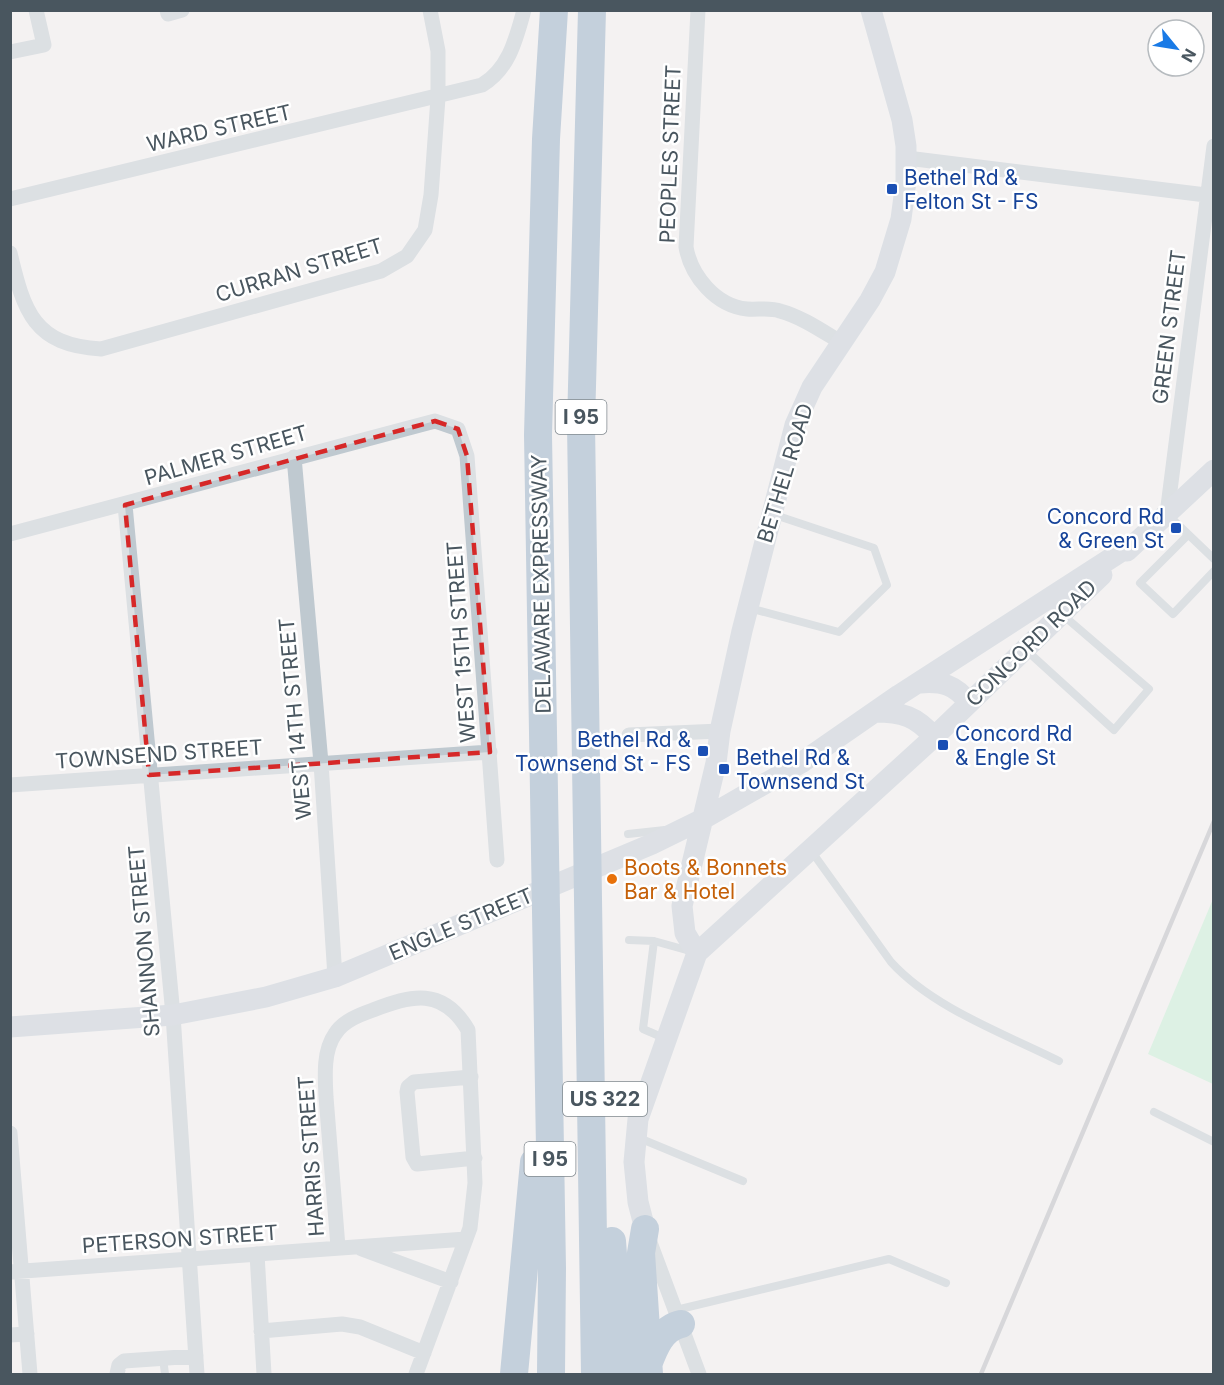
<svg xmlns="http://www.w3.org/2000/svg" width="1224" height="1385" font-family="Inter,sans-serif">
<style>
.green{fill:#c1f0d2}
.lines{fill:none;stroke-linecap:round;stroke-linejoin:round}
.lane{stroke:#bfc9d0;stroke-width:8}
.street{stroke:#bfc9d0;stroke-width:15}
.secondary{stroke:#c0cbd5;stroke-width:21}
.highway{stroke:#8aa6c0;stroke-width:28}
.rail{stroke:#b4b7bc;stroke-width:4.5}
.marked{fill:none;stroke:#d62828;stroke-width:4.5;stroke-dasharray:12 8;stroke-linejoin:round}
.transit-dot{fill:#1a4fb4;stroke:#fff;stroke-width:2}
.food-dot{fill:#e8710a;stroke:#fff;stroke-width:2}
.labels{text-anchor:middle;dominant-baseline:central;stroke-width:5;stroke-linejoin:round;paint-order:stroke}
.shield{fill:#fff;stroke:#80898f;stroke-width:1.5}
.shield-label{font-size:20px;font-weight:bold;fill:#49565f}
.street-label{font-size:21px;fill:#49565f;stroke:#fff}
.transit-label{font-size:21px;fill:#164399;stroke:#fff;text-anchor:start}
.food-label{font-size:21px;fill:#c56008;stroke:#fff;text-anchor:start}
</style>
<rect width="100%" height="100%" fill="#f4f2f2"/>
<path class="green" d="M1213,899V1084L1148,1054Z"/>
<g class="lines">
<path class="lane" d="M1168,515L1214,559
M1188,535L1140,583L1173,614L1214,571
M749,608L839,632L887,585L874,548L772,514
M1026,650L1114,730L1149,689L1064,616
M628,834L665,830
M812,852L891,962C933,1008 1003,1033 1059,1061
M629,940L654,941L690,951
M654,941L643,1029L664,1038
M1154,1112L1214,1142
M639,1138L743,1181
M676,1310L889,1259L946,1283
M163,1358L165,1374"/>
<path class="street" d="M167,10L168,14L182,10
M698,10L686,247C691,276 716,306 747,309C758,310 770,307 780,311C802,317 822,331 842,343
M10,52L44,45L36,10
M907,158L1214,196
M10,199L482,85C509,69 516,39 524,10
M10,253C24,312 34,345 101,349L381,271L407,256L425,230L431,195L438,98V51L430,10
M294,457L321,763L335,977
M125,505L173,1015L197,1374
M1167,514L1214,146
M10,534L435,421L458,429L467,456L497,860
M629,735L720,731
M10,785L490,752
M471,1077L414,1082L408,1087L407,1092L413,1157L417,1164L475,1158
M10,1133L30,1374
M648,1237L699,1374
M338,1247L326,1097C325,1077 323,1051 335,1034C343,1021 359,1015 373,1010C411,995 443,987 468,1030L475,1183L470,1228L416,1374
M362,1249L451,1282
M257,1254L264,1374
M10,1272L466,1239
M261,1331L342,1324L360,1327L424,1353
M10,1335L27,1334
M117,1374L119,1365L124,1361L196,1356"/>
<path class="secondary" d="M1127,551L1214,470
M920,683C942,681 956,685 969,703
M875,712C902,712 916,716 934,737
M697,953L685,933L682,906L716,763L720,731L742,631L795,425L812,387L870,300L885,272L901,219L906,181V146L902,120L871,10
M10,1027L173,1015L266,997L335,977L652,844L705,818L801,763L899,695L1136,542
M645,1229L638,1202L634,1162L638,1119L697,953L934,737L1102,575"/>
<path class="highway" d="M592,10L581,424L595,1374
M645,1229L641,1253L649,1374
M612,1241L622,1374
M648,1365C654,1348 662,1328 681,1324
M514,1374L534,1162
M551,1374L552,1268L538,435L546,139L554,10"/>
<path class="rail" d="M981,1374L1214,821"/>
</g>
<path d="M0 0H1224V1385H0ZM435,421L458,429L467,456L490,752L149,775L125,505Z" fill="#f4f2f2" fill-opacity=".55" fill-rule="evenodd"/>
<path class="marked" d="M435,421L458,429L467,456L490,752L149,775L125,505Z"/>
<g class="transit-dot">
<rect x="886" y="183" width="12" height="12" rx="3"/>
<rect x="1170" y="522" width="12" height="12" rx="3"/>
<rect x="937" y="739" width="12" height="12" rx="3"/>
<rect x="697" y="745" width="12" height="12" rx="3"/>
<rect x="718" y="763" width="12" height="12" rx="3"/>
</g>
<circle class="food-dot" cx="612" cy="879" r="6"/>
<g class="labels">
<g class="shield">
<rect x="555.5" y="400" width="51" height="34" rx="4.5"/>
<rect x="563" y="1082" width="84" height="34" rx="4.5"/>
<rect x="524.5" y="1142" width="51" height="34" rx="4.5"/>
</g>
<g class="shield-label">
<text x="581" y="417">I 95</text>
<text x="605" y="1099">US 322</text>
<text x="550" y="1159">I 95</text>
</g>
<g class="street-label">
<text transform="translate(219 128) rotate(-13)">WARD STREET</text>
<text transform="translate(670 154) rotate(-88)">PEOPLES STREET</text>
<text transform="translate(299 270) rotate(-17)">CURRAN STREET</text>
<text transform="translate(1169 327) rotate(-83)">GREEN STREET</text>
<text transform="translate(226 455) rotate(-16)">PALMER STREET</text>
<text transform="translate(785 473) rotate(-73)">BETHEL ROAD</text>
<text transform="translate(541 584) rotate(-91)">DELAWARE EXPRESSWAY</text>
<text transform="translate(461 642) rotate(-94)">WEST 15TH STREET</text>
<text transform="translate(1031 643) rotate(-44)">CONCORD ROAD</text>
<text transform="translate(295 719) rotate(-95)">WEST 14TH STREET</text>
<text transform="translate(159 754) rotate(-4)">TOWNSEND STREET</text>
<text transform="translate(461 924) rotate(-23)">ENGLE STREET</text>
<text transform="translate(144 941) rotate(-95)">SHANNON STREET</text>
<text transform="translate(311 1156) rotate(-94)">HARRIS STREET</text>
<text transform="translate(180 1239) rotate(-4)">PETERSON STREET</text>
</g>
<g class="transit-label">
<text x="904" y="177">Bethel Rd &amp;<tspan x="904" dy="24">Felton St - FS</tspan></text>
<text x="1164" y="516" text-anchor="end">Concord Rd<tspan x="1164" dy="24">&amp; Green St</tspan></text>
<text x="955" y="733">Concord Rd<tspan x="955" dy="24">&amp; Engle St</tspan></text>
<text x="691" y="739" text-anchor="end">Bethel Rd &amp;<tspan x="691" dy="24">Townsend St - FS</tspan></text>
<text x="736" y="757">Bethel Rd &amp;<tspan x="736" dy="24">Townsend St</tspan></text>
</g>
<g class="food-label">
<text x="624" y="867">Boots &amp; Bonnets<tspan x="624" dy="24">Bar &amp; Hotel</tspan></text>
</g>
</g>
<rect width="1224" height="1385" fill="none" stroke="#49565f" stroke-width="24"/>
<g transform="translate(1176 48) rotate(120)"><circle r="28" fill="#ffffff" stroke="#b6bbbf" stroke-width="1.5"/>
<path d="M0-4.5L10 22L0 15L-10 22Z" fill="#197ae6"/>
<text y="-9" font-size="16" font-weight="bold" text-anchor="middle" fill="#49565f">N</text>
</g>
</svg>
